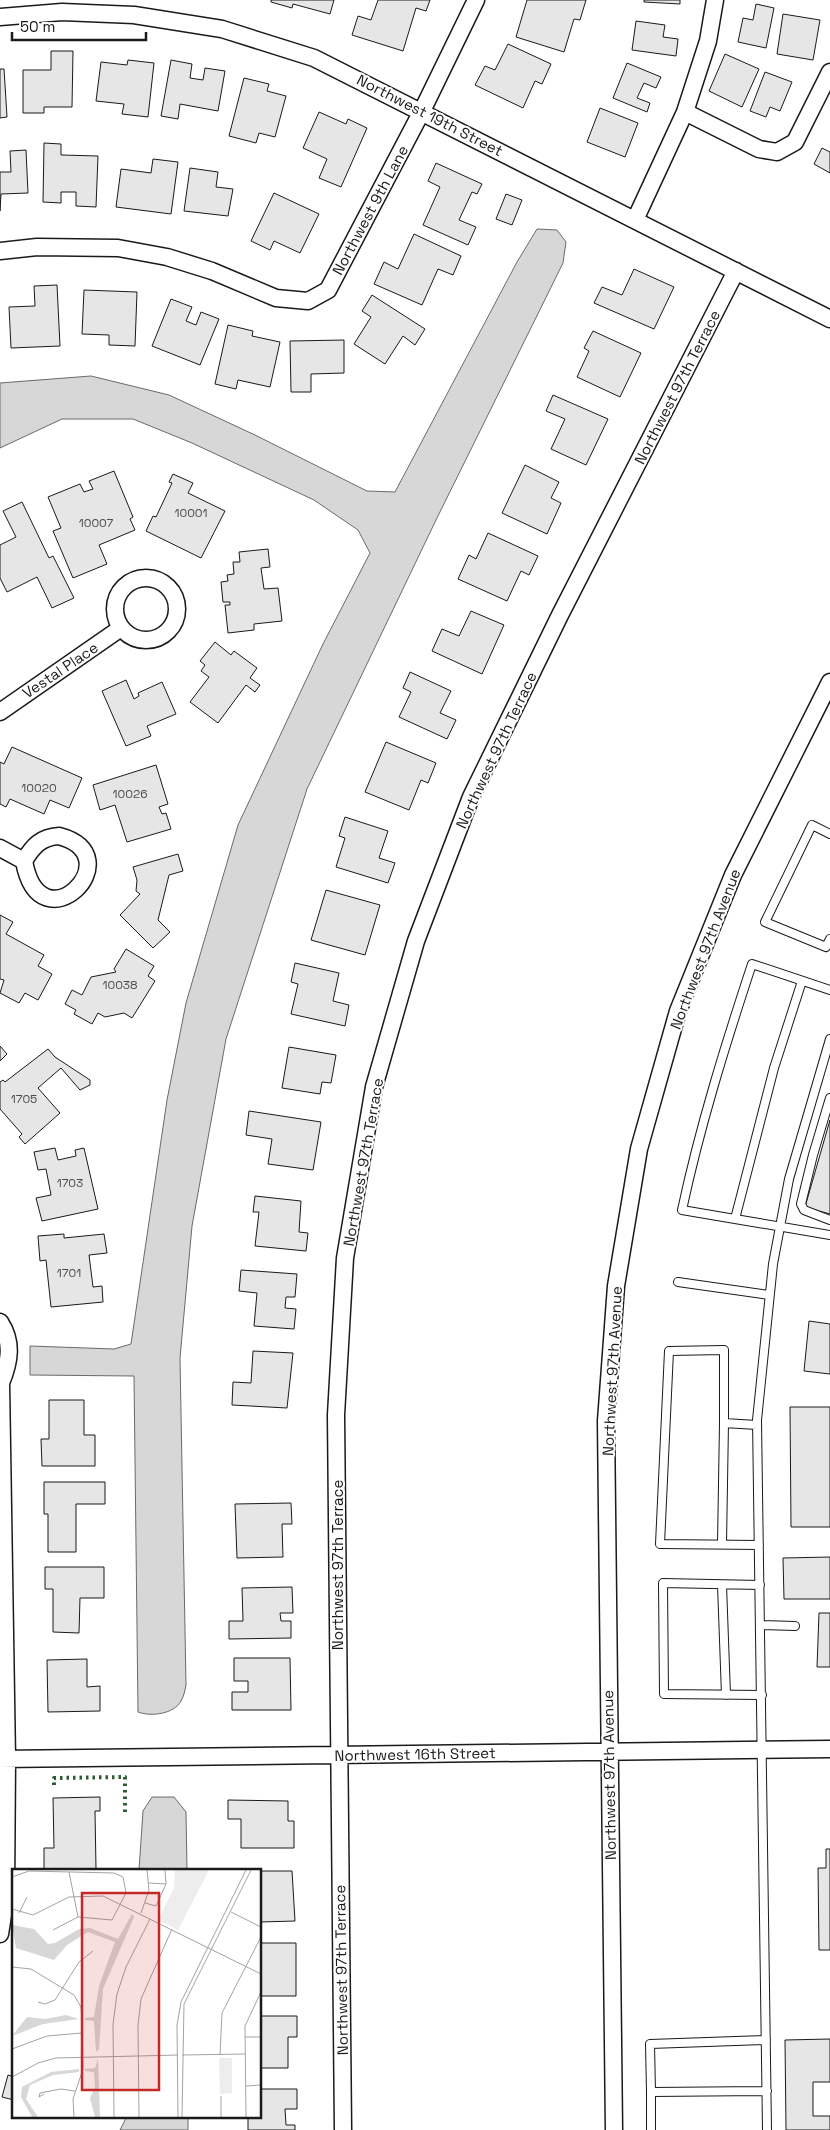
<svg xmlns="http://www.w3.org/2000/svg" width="830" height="2130" font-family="'Space Grotesk',sans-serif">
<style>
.water{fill:#d7d7d7;stroke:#6a6a6a}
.building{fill:#e6e6e6;stroke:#1a1a1a}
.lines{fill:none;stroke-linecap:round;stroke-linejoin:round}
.service-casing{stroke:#1a1a1a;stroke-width:10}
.minor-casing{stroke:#1a1a1a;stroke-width:19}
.service{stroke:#fff;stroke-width:8}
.minor{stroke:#fff;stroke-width:16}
.hedge{stroke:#2b5a34;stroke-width:4;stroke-dasharray:2.5 4;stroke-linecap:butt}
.labels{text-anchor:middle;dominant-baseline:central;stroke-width:4;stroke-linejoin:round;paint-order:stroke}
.number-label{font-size:12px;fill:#4d4d4d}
.street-label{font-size:15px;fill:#1a1a1a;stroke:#fff}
.inset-road{fill:none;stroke:#a3a3a3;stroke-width:1}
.view{fill:#c62828;fill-opacity:0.15;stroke:#c62828;stroke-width:2.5}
.inset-edge{fill:none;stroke:#1a1a1a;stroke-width:2.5}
</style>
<rect width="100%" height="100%" fill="#fff"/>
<path class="water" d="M537,229L557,230L566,242L563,263L436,520L307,789L226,1039L192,1226L180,1358L186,1685C185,1690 184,1696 181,1701C174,1714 151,1717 138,1712L134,1376L30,1375V1346L114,1349L131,1344L167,1100L186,1003L238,825L323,644L370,553L358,530L314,500L192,443L133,419H62L0,448V383L91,376L169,395L255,435L367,491L395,492L517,262Z
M152,1797H174L186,1812L187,1870H139L143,1811Z
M127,2116H188V2130H120Z"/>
<path class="building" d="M271,0H334L330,14L293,4L292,8L271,2Z
M378,0H430L426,11L416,8L403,51L352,35L358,16L371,20Z
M527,0H586L580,20L574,19L564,52L516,37Z
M644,0H680V4L644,2Z
M756,4L774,8L766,48L738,42L743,18L753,20Z
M783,14L820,20L813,60L777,54Z
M636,21L665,25L663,37L678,39L676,56L632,50Z
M508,44L551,64L542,84L535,81L523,108L475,85L485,66L495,70Z
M51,51H73L72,107H44V113H23V70H51Z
M725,54L759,69L742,107L709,91Z
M128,60L154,63L148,117L122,114L124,104L96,101L101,62L127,65Z
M171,60L192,64L190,78L203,80L205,68L225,71L218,111L180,104L178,119L161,116Z
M627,63L661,77L656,88L644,83L637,98L650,103L647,112L613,98Z
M0,69H4L7,117L0,118Z
M765,72L792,82L780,111L770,107L766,117L750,111Z
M244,78L269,84L267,91L286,96L275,137L259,133L256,143L229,136Z
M600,108L638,123L625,157L587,142Z
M319,112L346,124L348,119L367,128L341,187L319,178L327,159L303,148Z
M44,143L61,144V155L98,156L96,207L76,206V192H61V203L43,202Z
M822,148L830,152V173L814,164Z
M26,150L28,193L1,194L0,211V172H11L10,151Z
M153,159L178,162L171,214L116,207L121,169L151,173Z
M436,163L482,184L477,194L472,192L459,220L476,227L468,245L423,225L440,187L428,181Z
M190,168L218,172L216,187L233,189L228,216L184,211Z
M274,193L319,214L300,253L274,241L270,250L251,241Z
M506,194L522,200L512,225L496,219Z
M414,234L461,256L453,275L438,269L422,305L374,284L384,262L398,269Z
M634,269L674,287L654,329L594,303L602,287L622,295Z
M57,285L60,346L11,348L9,307L35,306L34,286Z
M84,290L137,292L135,346L109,345V335L82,334Z
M372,295L425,329L415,345L403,336L385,364L354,344L371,317L362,311Z
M171,299L192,307L186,321L196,325L201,312L219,319L200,365L152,346Z
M228,325L253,331L252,336L280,342L270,387L238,380L236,389L215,384Z
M593,331L641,353L620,397L577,377L589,351L584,348Z
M344,340V373L311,374V392H291L290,341Z
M553,395L608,419L586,465L551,449L565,419L546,411Z
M525,465L559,482L551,498L561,503L547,534L502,513Z
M114,471L133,517L130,519L135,530L99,545L107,564L73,578L53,531L61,528L48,497L80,484L84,492L93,489L89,481Z
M173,474L193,483L188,493L225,511L201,558L146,531L153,516L156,517L172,483L169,482Z
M22,502L49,558L53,556L74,598L52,608L37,577L7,592L0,578V545L16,537L3,511Z
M488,533L538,556L529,575L521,571L507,601L458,579L469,555L476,559Z
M268,549L270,567L261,568L264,589L278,588L282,621L254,624V630L228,633L225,605H230V602H223L221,582L228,581L227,575L234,574L233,562H240L239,552Z
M471,611L504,625L482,674L432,651L442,629L459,636Z
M215,642L231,655L234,651L257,668L250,678L260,685L255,692L246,685L218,723L190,702L209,677L201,671L205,665L200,661Z
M410,672L451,691L440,713L456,720L447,739L399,717L411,692L403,688Z
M126,680L134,699L139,696L138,693L162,682L176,714L147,726L151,736L126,746L102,691Z
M386,742L436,763L428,783L421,780L409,810L365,792Z
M12,747L82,778L69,808L50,800L44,814L10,799L6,807L0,804V762L4,764Z
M156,765L168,804L159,807L162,814L166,813L171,829L127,842L115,805L100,810L93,785Z
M345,817L388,831L379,858L395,863L388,883L336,867L345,838L339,836Z
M178,854L183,871L169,875L158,920L170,932L153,948L120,915L140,894L136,891L137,880L133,867Z
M326,890L380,905L365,955L311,940Z
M0,915L13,922L6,934L44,955L38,966L52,974L38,1000L25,993L19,1003L0,993L4,980L0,979Z
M126,949L154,966L148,976L155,981L132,1018L124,1013L105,1017L98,1013L92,1024L74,1014L76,1010L65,1004L72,990L82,995L91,977L116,972L114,969Z
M295,963L339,973L333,1001L349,1005L345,1026L291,1014L298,984L291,982Z
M0,1046L7,1054L0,1061Z
M289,1047L336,1055L331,1083L322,1082L320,1094L282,1088Z
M48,1049L55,1057L90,1080V1085L80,1090L61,1068L38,1088L60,1113L25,1144L19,1137L22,1134L0,1109V1082L3,1080L5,1082Z
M249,1111L321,1122L313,1170L268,1164L272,1139L246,1135Z
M830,1120V1214L805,1207Z
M55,1148L58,1160L76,1156L75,1150L84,1148L98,1209L42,1221L36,1198L51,1195L46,1169L38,1170L34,1152Z
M255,1196L301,1201L299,1232L308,1233L306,1251L255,1246L259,1212H253Z
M64,1234V1238L104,1234L107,1253L89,1255L93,1287L102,1286L103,1302L51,1307L46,1260L40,1261L38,1236Z
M241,1270L297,1274L295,1297H286L285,1308L296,1309L294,1329L254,1326L257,1293L239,1291Z
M809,1321L830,1324V1374L804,1371Z
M253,1351L293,1353L287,1408L232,1405L233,1382L251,1383Z
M49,1400H84V1435H95V1466H42L41,1439H49Z
M790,1407H830V1527H791Z
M44,1482H105V1504H76V1552H48V1514H44Z
M291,1503L292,1524H282L283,1557L237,1558L235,1504Z
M830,1557V1599H784L783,1558Z
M45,1567H104V1598H80L79,1633L53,1632V1589H45Z
M292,1587L293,1613H280L281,1621H291V1638L229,1639V1621H243L242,1588Z
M819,1613H830V1667H817Z
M234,1658H290L291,1710H232V1692H248V1681H234Z
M87,1659V1687L100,1686V1711L48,1712L47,1660Z
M100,1797V1811H95L96,1869L44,1870V1848H54L53,1798Z
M228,1800L288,1801V1821H294V1848H241V1819H228Z
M826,1849H830V1950H819L818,1868H826Z
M260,1871H292L295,1921L260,1922Z
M260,1943H296V1996H260Z
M260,2016H297V2037H288V2068H260Z
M830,2039V2082H813V2116H830V2130H786L785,2040Z
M8,2075L14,2077V2100L2,2097Z
M260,2089H297V2109H285L286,2125H295V2130H248V2116H260Z"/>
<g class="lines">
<g class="service-casing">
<path id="service" d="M830,834L812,825L765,922L826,947L830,939
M802,981L774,1068L735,1219L682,1210C700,1126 725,1046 752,964L830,990
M830,1098L813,1155L801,1204L804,1210L830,1220
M735,1219L830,1235
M678,1282L769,1295
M757,1425L724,1423V1350L669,1351L660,1544L759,1545
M722,1544L724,1423
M722,1585L726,1695
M760,1585L663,1583L664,1694L762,1695
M761,1625L795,1626
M766,2040L650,2044L651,2092L767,2091
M651,2092V2130
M767,2130L757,1420L773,1264L789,1179L830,1039"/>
</g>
<g class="minor-casing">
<path id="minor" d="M0,17L62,12L134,15L222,29L314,58L830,319
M685,112L759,149L777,152L795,142L830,72
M635,220L685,112L708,41L715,0
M0,251L37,247L118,248L167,257L212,271L276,298L308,301L328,290L422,111L476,0
M115 609a31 31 0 1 1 62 0a31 31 0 1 1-62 0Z
M0,712L121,628
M59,836C134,856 40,950 24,861C33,846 41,837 59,836Z
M0,848L24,861
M0,1322C13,1342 10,1361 1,1383L7,1759L6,1896L0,1934
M0,1759L830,1749
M343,2130L336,1415L345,1258L374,1087L416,941L471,797L560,615L736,271
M614,2130L606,1421L616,1286L639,1149L678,1011L733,875L830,682"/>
</g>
<use href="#service" class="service"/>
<use href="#minor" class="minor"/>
<path class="hedge" d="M54,1785V1778L125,1777V1816"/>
</g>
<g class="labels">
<g class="number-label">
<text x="191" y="513">10001</text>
<text x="96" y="523">10007</text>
<text x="39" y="788">10020</text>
<text x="130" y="794">10026</text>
<text x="120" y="985">10038</text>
<text x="24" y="1099">1705</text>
<text x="70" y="1183">1703</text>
<text x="69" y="1273">1701</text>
</g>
<g class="street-label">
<text transform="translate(430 115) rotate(27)">Northwest 19th Street</text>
<text transform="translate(370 210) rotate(-62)">Northwest 9th Lane</text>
<text transform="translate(677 387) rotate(-63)">Northwest 97th Terrace</text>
<text transform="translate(60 670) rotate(-34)">Vestal Place</text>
<text transform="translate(496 750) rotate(-65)">Northwest 97th Terrace</text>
<text transform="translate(705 949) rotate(-69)">Northwest 97th Avenue</text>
<text transform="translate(363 1162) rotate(-80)">Northwest 97th Terrace</text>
<text transform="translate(612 1371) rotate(-87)">Northwest 97th Avenue</text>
<text transform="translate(337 1565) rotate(-90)">Northwest 97th Terrace</text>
<text transform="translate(415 1754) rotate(-1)">Northwest 16th Street</text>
<text transform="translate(609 1775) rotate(-91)">Northwest 97th Avenue</text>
<text transform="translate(341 1970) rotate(-91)">Northwest 97th Terrace</text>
</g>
</g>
<g transform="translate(12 1869)">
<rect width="249" height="249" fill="#fff"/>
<path d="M163,1H197L166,61L146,51L162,19ZM207,189H220V224L208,225Z" fill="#ededed"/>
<path d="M120,45L122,48L91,120L87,180L84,183L82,152L73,151V149L82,148L87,117L103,73L76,63L55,76L42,91L4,79L0,56L22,60L36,75L43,74L67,60L78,59L106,70ZM54,146L67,150L31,155L0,167L15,148L33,150ZM86,190L88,248H83L78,229L83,218L82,203L73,202V200L83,199ZM67,200V203L41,206L18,216L14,230L26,248H20L9,228L10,218L39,203Z" fill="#d7d7d7"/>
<path class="inset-road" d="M57,3L66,48M0,8L17,2L102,4L111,8L114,24L100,51L66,48L41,61M137,14L154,15M133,34L144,37L154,15L153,1M0,40L21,46L57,28L91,27L249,105M219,43L249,58M7,44L15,28M129,44L137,21L135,1M0,98L19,100L62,126L69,138L70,152M26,133L33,135L43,131L67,93L81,82M233,168H249M0,180L35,167L70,164M170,186L233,185M208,186L210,144L249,68M0,208L26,194L44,189L166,186M234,217L249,216M32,225L27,228L28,224L49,220L63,222M209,227V248M62,248L61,230L71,200L70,146M102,248L101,155L105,125L114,98L138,50M127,248L126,156L129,130L160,60M166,248L165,156L169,133L234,1M170,248L172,135L239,1M234,248L233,157L249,123"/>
<path class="view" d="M70,24H147V221H70Z"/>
<rect width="249" height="249" class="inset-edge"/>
</g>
<path d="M12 32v8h134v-8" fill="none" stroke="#1a1a1a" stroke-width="2.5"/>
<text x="20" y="32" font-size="15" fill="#1a1a1a" stroke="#ffffff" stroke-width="4" paint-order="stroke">50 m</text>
</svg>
